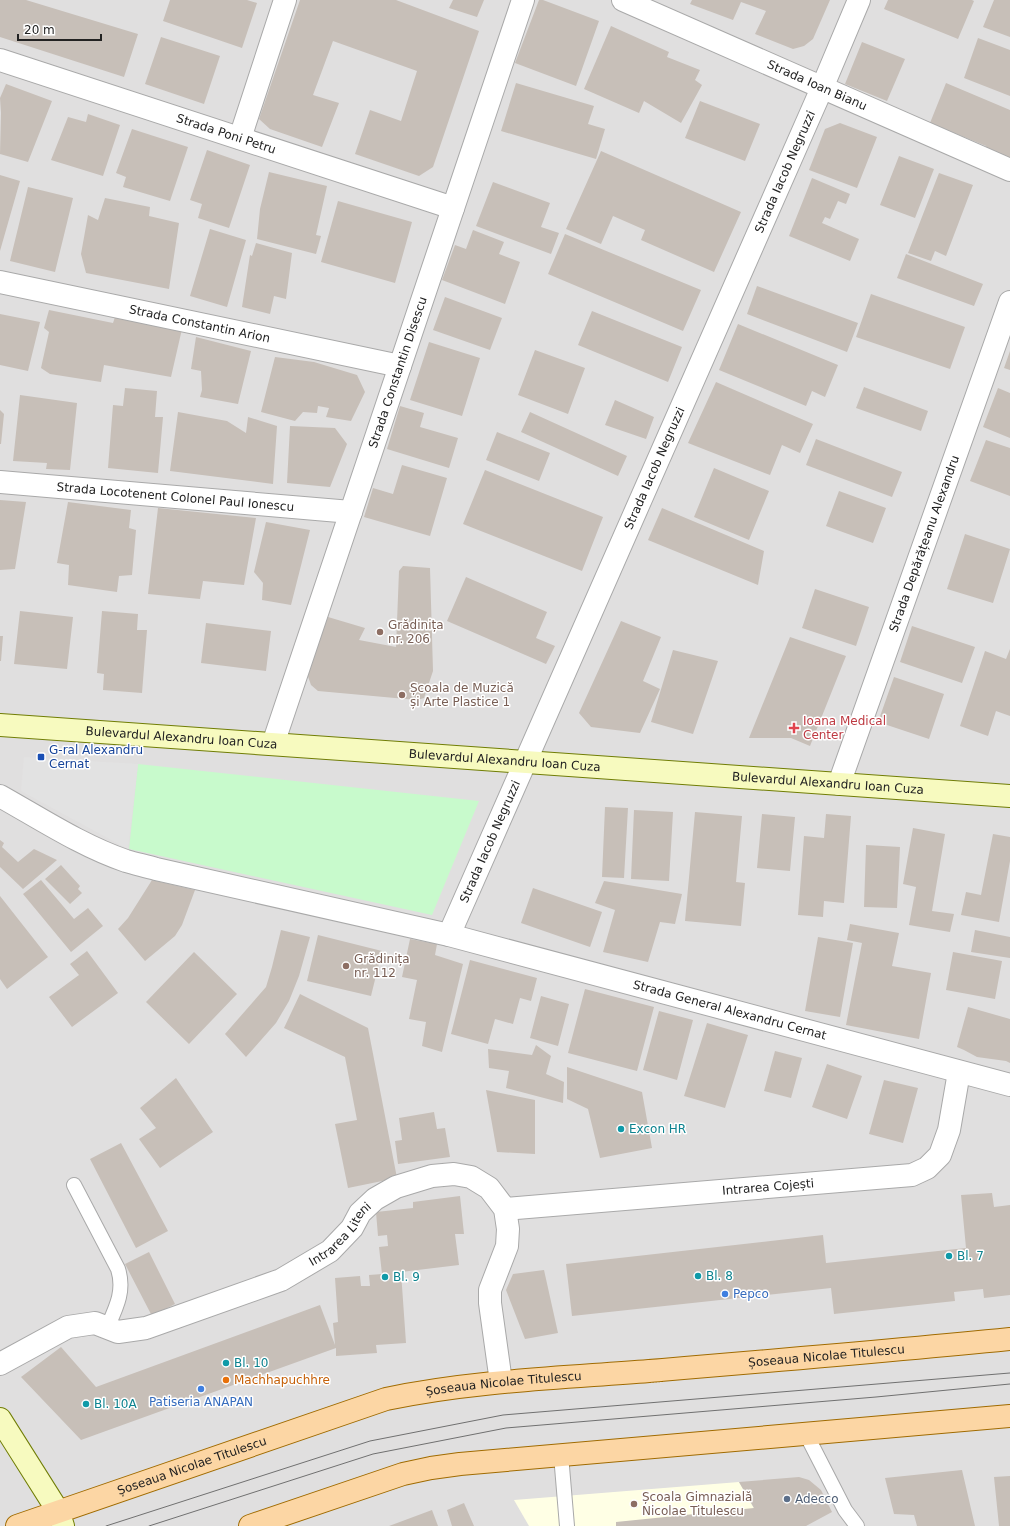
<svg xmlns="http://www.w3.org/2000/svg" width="1010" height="1526" font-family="'DejaVu Sans',sans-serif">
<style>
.residential{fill:#e0dfdf}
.education{fill:#ffffe5}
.park{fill:#c8facc}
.parking{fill:#e2e2e2}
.building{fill:#c7bfb8}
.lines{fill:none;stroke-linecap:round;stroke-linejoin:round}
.lane-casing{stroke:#a9a9a9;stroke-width:16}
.street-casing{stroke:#a9a9a9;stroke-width:24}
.secondary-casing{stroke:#707d05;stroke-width:24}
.primary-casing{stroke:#a06b00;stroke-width:24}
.lane{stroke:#fff;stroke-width:14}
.street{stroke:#fff;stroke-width:22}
.secondary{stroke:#f7fabf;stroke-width:22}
.primary{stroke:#fcd6a4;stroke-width:22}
.tram{stroke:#707070;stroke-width:1}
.education-dot{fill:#8d6e63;stroke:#fff;stroke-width:1.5}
.health-dot{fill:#e0444e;stroke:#fff;stroke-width:1.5}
.transit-dot{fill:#1a4fb4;stroke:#fff;stroke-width:1.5}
.culture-dot{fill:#0f9aa8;stroke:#fff;stroke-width:1.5}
.shop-dot{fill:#3f7fe0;stroke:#fff;stroke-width:1.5}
.food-dot{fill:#e8710a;stroke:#fff;stroke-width:1.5}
.service-dot{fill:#5c6f8a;stroke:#fff;stroke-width:1.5}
.labels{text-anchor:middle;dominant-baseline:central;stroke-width:3;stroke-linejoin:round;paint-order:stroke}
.street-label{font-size:12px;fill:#222;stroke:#fff}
.education-label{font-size:12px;fill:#785e54;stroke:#fff;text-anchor:start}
.health-label{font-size:12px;fill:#be3a42;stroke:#fff;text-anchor:start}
.transit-label{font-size:12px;fill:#164399;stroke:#fff;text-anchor:start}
.culture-label{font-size:12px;fill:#0d838f;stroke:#fff;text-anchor:start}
.shop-label{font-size:12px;fill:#366cbe;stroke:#fff;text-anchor:start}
.food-label{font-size:12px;fill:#c56008;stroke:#fff;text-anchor:start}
.service-label{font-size:12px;fill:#4e5e75;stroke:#fff;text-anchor:start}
</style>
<rect width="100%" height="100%" fill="#f2efe9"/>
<path class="residential" d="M0,0H1010V1526H0Z"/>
<path class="education" d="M739,1482L764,1526H529L514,1500Z"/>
<path class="park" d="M138,764L479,801L432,915L129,849Z"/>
<path class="parking" d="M24,757L138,764L128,849L21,791Z"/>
<path class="building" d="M0,0H26L138,34L124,77L0,37Z
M170,0H247L257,3L242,48L163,21Z
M300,0H396L479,31L433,167L419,176L355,154L370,110L401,121L417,71L333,41L313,95L339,103L322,147L270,129L259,119Z
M453,0H484L477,17L449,8Z
M539,0H543L599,21L576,86L515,63Z
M692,0H830L813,39L804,46L793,49L755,34L766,11L741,2L733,20L690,4Z
M888,0H972L974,1L958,39L884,9Z
M994,0H1010V37L983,27Z
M611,26L669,52L667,57L700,70L695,80L702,85L681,123L644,101L639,113L584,89Z
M161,37L220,56L204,104L145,84Z
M978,38L1010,50V96L964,78Z
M862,42L905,59L887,101L845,84Z
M516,83L594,106L588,124L605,129L596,159L501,131Z
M946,83L1010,110V166L988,158L986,146L930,123Z
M6,84L52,101L28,162L0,154L1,113L0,98Z
M700,101L760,124L745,161L685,138Z
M88,114L120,125L103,176L51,160L68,117L86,122Z
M840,123L877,137L857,188L809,170L825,129Z
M132,129L188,147L170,201L123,187L126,177L116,173Z
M207,150L250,165L229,228L198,218L202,204L190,200Z
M601,151L741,212L714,272L641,240L645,230L613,216L601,244L566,229Z
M899,156L934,169L915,218L880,205Z
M269,172L327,186L316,235L321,236L316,254L257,239L260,209Z
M939,173L973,185L946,256L935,251L931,261L908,253Z
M0,175L20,181L0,251Z
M812,178L850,194L846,204L838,201L830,219L825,217L822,223L859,239L850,261L789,236Z
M493,182L550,203L541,227L559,233L551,254L476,226Z
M28,187L73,198L55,272L10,261Z
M105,198L150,207L149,216L179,223L169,289L86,273L81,254L88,215L98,220Z
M338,201L412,222L395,283L321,262Z
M210,229L246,240L227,307L190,296Z
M473,230L504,242L499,254L520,262L505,304L442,280L455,245L466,249Z
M565,234L701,290L683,331L548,274Z
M256,243L292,253L286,299L274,296L270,314L242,307L250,255L252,256Z
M906,254L983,284L974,306L897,278Z
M757,286L858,323L847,352L747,314Z
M871,294L965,327L950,369L856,337Z
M445,297L502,318L490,350L433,330Z
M49,310L113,323L116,314L182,329L171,377L104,365L101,382L50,374L41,368L49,332L44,328Z
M592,311L682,347L668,382L578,345Z
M0,314L40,322L28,371L0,365Z
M738,324L838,365L825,397L812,391L806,406L719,370Z
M196,337L251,351L238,404L200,397L202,390L201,371L191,369Z
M429,342L480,358L462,416L410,400Z
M535,350L585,368L568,414L518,395Z
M1010,351V370L1004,368Z
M275,357L314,362L357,375L365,392L351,421L326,417L329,408L318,406L317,413L303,412L295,421L261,412Z
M716,382L813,424L800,453L782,445L770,475L688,443Z
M864,387L928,411L921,431L856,408Z
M125,388L157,391L155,417H163L158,473L108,468L113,405L123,406Z
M998,388L1010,393V438L983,427Z
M20,395L77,403L70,470L46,469L47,463L13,461Z
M615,400L654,417L646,439L605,425Z
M400,406L424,413L420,427L458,438L449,468L387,449Z
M0,410L4,414L1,444H0Z
M178,412L227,421L246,433L248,417L277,426L273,484L170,471Z
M530,412L627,456L618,476L521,432Z
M290,426L335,428L347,444L330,487L287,483Z
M497,432L550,453L539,481L486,460Z
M816,439L902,472L892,497L806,465Z
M986,440L1010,448V496L970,481Z
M402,465L447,478L430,536L364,517L373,488L393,494Z
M714,468L769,491L749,540L694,517Z
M485,470L603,517L582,571L463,524Z
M839,491L886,508L873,543L826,526Z
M0,500L26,502L15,569L0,570Z
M68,502L131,510L129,528L136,530L132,575L119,576L117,592L68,585L69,565L57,563Z
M158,508L256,518L244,585L203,581L200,599L148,594Z
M662,508L764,551L758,585L648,540Z
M266,522L310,530L291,605L262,600L263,583L254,572Z
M965,534L1010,549L993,603L947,589Z
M403,566L430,568L433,671L424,698L417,700L318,691L311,685L306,671L328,617L365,628L359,640L396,647L399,571Z
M466,577L547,612L536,638L555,646L546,664L447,621Z
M815,589L869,607L856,646L802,628Z
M20,611L73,617L67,669L14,664Z
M102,611L138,614L137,630H147L142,693L103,690L104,674L97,673Z
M621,621L661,637L643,681L660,689L640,733L591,727L579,713Z
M206,623L271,631L266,671L201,663Z
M912,626L975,647L962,683L900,662Z
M0,636H3L1,661H0Z
M790,637L846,656L810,746L791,738H749Z
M1010,649V716L996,711L988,736L960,726L985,651L1006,659Z
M673,650L718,661L693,734L651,722Z
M894,677L944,694L929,739L878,722Z
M605,807L628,808L624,878L602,877Z
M634,810L673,812L669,881L631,879Z
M695,812L742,816L736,882L745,883L741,926L685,921Z
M762,814L795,817L790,871L757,868Z
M826,814L851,816L844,903L824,901L823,917L798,915L804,836L824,838Z
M913,828L945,834L932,911L954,914L950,932L909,925L916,887L903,884Z
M993,834L1010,837V861L999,922L961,915L966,892L981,895Z
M0,840L4,843L2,847L18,862L34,849L57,860L23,889L0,867Z
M866,845L900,847L897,908L864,907Z
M61,865L80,886L78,889L82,893L70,904L45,879Z
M41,880L74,919L88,908L103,926L71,952L23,894Z
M152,880L195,890L182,925L175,936L145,961L118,929L128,918Z
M604,881L682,894L675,924L660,922L648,962L603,952L615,910L595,903Z
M533,888L602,912L590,947L521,923Z
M0,896L48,957L7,989L0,979Z
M850,924L899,933L892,966L931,973L919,1039L846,1025L862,943L847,940Z
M281,930L310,937L299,976L289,1001L276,1023L246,1057L225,1034L266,987L272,967Z
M975,930L1010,937V958L971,952Z
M318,935L382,951L371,996L307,981Z
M818,937L853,943L840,1017L805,1011Z
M410,939L437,944L435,955L463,964L442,1052L422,1046L426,1022L409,1019L417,980L402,977Z
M87,951L118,993L72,1027L49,997L79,975L70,964Z
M194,952L237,994L189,1044L146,1002Z
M953,952L1002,961L995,999L946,990Z
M470,960L537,978L531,1001L520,998L513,1024L495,1019L488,1044L451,1034Z
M585,989L654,1007L637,1071L568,1053Z
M300,994L368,1028L397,1178L348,1188L335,1124L357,1120L345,1057L284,1028Z
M541,996L569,1004L558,1046L530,1038Z
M968,1007L1010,1019V1063L1006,1061L977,1057L964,1050L957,1047Z
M659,1011L693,1020L677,1080L643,1070Z
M707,1023L748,1035L725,1108L684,1096Z
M536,1045L551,1056L546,1074L564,1082L563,1103L506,1088L509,1071L489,1068L488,1049L532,1055Z
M775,1051L802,1058L791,1098L764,1091Z
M827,1064L862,1076L847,1119L812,1107Z
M567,1067L642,1092L652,1148L600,1158L588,1109L567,1099Z
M176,1078L213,1132L160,1168L139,1139L156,1128L140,1108Z
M884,1080L918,1088L903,1143L869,1134Z
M486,1090L535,1100V1154L497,1152Z
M434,1112L437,1129L445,1128L450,1157L398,1164L395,1141L402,1140L399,1118Z
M121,1143L168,1231L136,1248L90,1159Z
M992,1193L994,1207L1010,1205V1295L984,1298L983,1289L954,1292L955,1301L834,1314L831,1288L572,1316L566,1264L823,1235L826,1263L966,1248L961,1195Z
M460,1196L464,1234H455L459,1265L401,1272L406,1343L376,1345L377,1353L336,1356V1348L81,1440L21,1377L61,1347L96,1387L320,1305L335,1345L333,1323L338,1322L335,1278L360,1276L361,1286H370L369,1275L382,1274L379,1247L388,1246L387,1235L378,1236L376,1212L413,1208V1202Z
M149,1252L175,1304L152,1316L125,1264Z
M544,1270L558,1333L525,1339L506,1290L513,1274Z
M962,1470L975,1526H917L914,1515L894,1514L885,1478Z
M1010,1476V1526H999L994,1477Z
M799,1477L809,1480L821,1490L832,1512L806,1526H616V1522L754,1508L739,1482Z
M464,1503L474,1526H452L447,1510Z
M432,1510L438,1526H389Z"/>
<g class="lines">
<g class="lane-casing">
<path id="lane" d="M74,1185L118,1269C125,1291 116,1308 107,1328
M806,1434L845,1510L857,1526
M561,1455L567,1526"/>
</g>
<g class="street-casing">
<g id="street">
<path id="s1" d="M623,0L1010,170"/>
<path id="s2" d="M0,60L453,208"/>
<path d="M240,138L285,0"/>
<path id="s3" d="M0,282L400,366"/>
<path id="s4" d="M0,482L351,512"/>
<path id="s5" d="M273,744L523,0"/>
<path id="s6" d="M839,784L1010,302"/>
<path id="s7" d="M0,796C41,819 82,846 126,861C136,864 146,866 156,869L449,935L1010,1085"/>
<path id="s8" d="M449,935L822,88L859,0"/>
<path id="s9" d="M505,1209L912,1175L927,1168L940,1155L949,1130L959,1072"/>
<path id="s10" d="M0,1364L68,1327L95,1323L118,1332L146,1328L281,1280L330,1251L352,1228L360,1213L375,1199L396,1187L432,1176L454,1174L471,1177L489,1188L505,1209L508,1229L507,1246L490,1290V1303L501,1382"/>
</g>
</g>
<g class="secondary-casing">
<g id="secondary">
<path id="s11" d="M0,725L1010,796"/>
<path d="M0,1419L58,1511L63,1526"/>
</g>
</g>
<g class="primary-casing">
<g id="primary">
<path id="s12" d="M17,1526L386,1399C472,1381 561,1378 649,1371C769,1361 890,1351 1010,1339"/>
<path d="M250,1526L403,1474L431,1468L460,1464L1010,1416"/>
</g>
</g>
<use href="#lane" class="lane"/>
<use href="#street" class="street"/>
<use href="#secondary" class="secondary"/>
<use href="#primary" class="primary"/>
<path class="tram" d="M106,1526L370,1441L503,1415L1010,1373
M149,1526L373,1454L506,1428L876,1397L1010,1384"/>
</g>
<g class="education-dot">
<circle cx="380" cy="632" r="4"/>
<circle cx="402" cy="695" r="4"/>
<circle cx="346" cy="966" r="4"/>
<circle cx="634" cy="1504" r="4"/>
</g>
<path class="health-dot" d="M792 722h4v4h4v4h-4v4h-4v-4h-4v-4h4z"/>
<rect class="transit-dot" x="37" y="753" width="8" height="8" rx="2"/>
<g class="culture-dot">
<circle cx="621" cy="1129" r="4"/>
<circle cx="949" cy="1256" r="4"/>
<circle cx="698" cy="1276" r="4"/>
<circle cx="385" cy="1277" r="4"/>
<circle cx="226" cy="1363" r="4"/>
<circle cx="86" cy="1404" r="4"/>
</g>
<g class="shop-dot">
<circle cx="725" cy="1294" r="4"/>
<circle cx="201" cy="1389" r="4"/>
</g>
<circle class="food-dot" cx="226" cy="1380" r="4"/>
<circle class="service-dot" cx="787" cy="1499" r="4"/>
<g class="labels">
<g class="street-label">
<text stroke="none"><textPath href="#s1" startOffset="212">Strada Ioan Bianu</textPath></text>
<text stroke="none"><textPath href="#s2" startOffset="238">Strada Poni Petru</textPath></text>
<text stroke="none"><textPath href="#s8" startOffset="834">Strada Iacob Negruzzi</textPath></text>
<text stroke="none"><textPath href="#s3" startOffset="204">Strada Constantin Arion</textPath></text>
<text stroke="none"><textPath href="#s5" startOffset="392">Strada Constantin Disescu</textPath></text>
<text stroke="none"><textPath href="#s8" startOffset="510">Strada Iacob Negruzzi</textPath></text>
<text stroke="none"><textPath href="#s4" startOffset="176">Strada Locotenent Colonel Paul Ionescu</textPath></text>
<text stroke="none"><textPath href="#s6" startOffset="255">Strada Depărățeanu Alexandru</textPath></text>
<text stroke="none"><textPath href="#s11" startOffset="182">Bulevardul Alexandru Ioan Cuza</textPath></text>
<text stroke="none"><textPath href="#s11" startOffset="506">Bulevardul Alexandru Ioan Cuza</textPath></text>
<text stroke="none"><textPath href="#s11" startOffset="830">Bulevardul Alexandru Ioan Cuza</textPath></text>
<text stroke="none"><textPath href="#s8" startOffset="102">Strada Iacob Negruzzi</textPath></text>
<text stroke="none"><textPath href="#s7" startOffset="764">Strada General Alexandru Cernat</textPath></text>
<text stroke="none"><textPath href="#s9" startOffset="264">Intrarea Cojești</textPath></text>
<text stroke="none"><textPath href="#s10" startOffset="377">Intrarea Liteni</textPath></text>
<text stroke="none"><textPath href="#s12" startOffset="833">Șoseaua Nicolae Titulescu</textPath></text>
<text stroke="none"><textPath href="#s12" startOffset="509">Șoseaua Nicolae Titulescu</textPath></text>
<text stroke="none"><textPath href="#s12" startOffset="185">Șoseaua Nicolae Titulescu</textPath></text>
</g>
<g class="education-label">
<text x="388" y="625">Grădinița<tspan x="388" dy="14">nr. 206</tspan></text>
<text x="410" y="688">Școala de Muzică<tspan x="410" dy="14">și Arte Plastice 1</tspan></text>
<text x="354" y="959">Grădinița<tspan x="354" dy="14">nr. 112</tspan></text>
<text x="642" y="1497">Școala Gimnazială<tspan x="642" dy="14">Nicolae Titulescu</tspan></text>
</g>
<g class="health-label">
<text x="803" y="721">Ioana Medical<tspan x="803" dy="14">Center</tspan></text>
</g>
<g class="transit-label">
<text x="49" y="750">G-ral Alexandru<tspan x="49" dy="14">Cernat</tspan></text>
</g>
<g class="culture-label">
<text x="629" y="1129">Excon HR</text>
<text x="957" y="1256">Bl. 7</text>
<text x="706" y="1276">Bl. 8</text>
<text x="393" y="1277">Bl. 9</text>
<text x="234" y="1363">Bl. 10</text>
<text x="94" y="1404">Bl. 10A</text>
</g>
<g class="shop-label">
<text x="733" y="1294">Pepco</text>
<text x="201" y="1402" text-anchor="middle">Patiseria ANAPAN</text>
</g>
<g class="food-label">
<text x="234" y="1380">Machhapuchhre</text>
</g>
<g class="service-label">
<text x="795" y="1499">Adecco</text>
</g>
</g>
<path d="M18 34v6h83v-6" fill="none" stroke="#222222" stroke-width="2"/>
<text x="24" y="34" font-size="12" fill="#222222" stroke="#ffffff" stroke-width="3" paint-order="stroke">20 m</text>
</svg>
